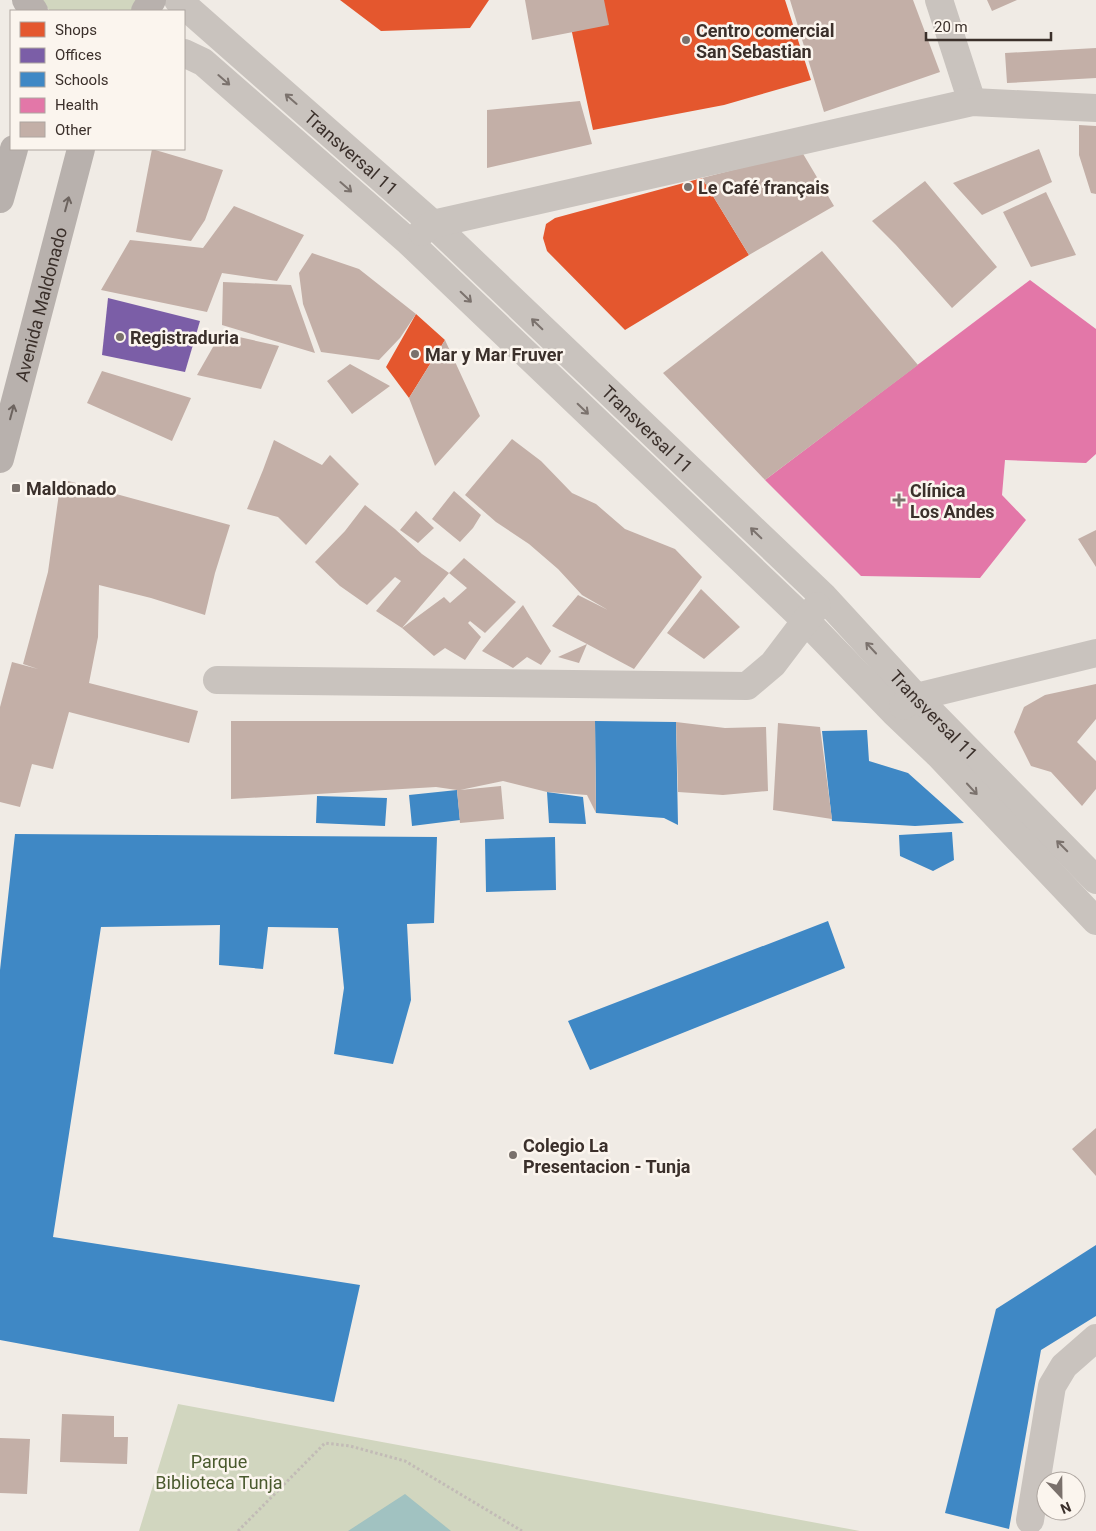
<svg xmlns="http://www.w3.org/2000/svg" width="1096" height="1531" font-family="Roboto,sans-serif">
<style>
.green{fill:#d1d6bf}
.water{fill:#a1c2c1}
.shops{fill:#e4572e}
.offices{fill:#7b5ea7}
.schools{fill:#3f88c5}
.health{fill:#e377a8}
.building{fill:#c3afa7;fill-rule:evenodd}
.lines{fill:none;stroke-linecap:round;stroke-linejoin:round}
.path{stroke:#c2bbb6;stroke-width:3;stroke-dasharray:2.5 2.5;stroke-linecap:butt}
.minor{stroke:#c9c3be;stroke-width:28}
.major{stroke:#b8b1ad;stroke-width:28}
.oneway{stroke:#7b726d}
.oneway2{stroke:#6d645f}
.poi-dot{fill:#7a716c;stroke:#fbf5ee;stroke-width:2}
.labels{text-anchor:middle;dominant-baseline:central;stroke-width:5;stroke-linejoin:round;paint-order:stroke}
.poi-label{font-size:18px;font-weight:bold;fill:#3b302b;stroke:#fbf5ee;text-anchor:start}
.street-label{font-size:18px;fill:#3b302b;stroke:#fbf5ee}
.park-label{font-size:18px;fill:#4a5a2e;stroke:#fbf5ee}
</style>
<rect width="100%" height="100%" fill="#f0ebe5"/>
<path class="green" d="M41,0H141L131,11H50Z
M178,1404L860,1531H139Z"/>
<path class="water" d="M405,1494L451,1531H348Z"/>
<path class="shops" d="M340,0H489L470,28L381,31Z
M565,0H785L811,80L724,105L593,130Z
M702,178L749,255L625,330L547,251L543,238L546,224L555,218Z
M416,314L445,340L409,398L386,367Z"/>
<path class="offices" d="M108,298L200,321L185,372L102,355Z"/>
<path class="schools" d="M595,721L676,722L678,825L664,818L596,813Z
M867,730L869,761L908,773L964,823L915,826L832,821L822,731Z
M457,790L460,820L412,826L409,795Z
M547,792L583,797L586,824L549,823Z
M317,796L387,798L385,826L316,823Z
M952,832L954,860L933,871L900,856L899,835Z
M15,834L437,837L434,923L407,924L411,1000L393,1064L334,1054L344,988L338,928L268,927L263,969L219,965L220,925L101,927L53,1237L360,1285L334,1402L0,1340V970Z
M555,837L556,890L486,892L485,839Z
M828,921L845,968L590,1070L568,1021Z
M1096,1245V1316L1041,1350L1009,1529L945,1513L996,1309Z"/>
<path class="health" d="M1030,280L1096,329V454L1086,463L1005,460L1002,495L1026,520L980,578L861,576L765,480Z"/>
<path class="building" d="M525,0H604L609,25L532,40Z
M790,0H913L940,72L824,112Z
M987,0H1017L992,11Z
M1096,48V78L1007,83L1005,53Z
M580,101L592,144L487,168V110Z
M1079,125L1096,126V194L1091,193L1079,155Z
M152,149L223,170L205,220L191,241L136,232Z
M1039,149L1052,182L982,215L953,183Z
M802,152L834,206L749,255L702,178Z
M925,181L997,267L952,308L896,245L872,221Z
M1046,192L1076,255L1031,267L1003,212Z
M234,206L304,235L277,281L222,273L207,312L101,290L130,240L203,248Z
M822,251L918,365L765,480L663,373Z
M312,253L359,269L416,314L400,338L379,360L321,352L303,304L299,273Z
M223,282L291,285L315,353L222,325Z
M221,333L279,346L261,389L197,375Z
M445,340L480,416L435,466L409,398Z
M350,364L390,386L352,414L327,381Z
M102,371L191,398L172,441L87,403Z
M512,439L541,461L572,493L596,504L625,529L675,549L702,577L634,669L587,644L579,663L558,657L587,644L552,626L578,595L608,610L582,595L558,569L529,544L496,522L465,495Z
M274,440L322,465L330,455L359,484L306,545L278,517L247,509L263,470Z
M61,479L230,525L215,573L205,615L151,598L99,585L98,637L89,683L198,711L189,743L69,712L53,769L32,764L20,807L0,802V707L12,662L38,669L23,664L48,572Z
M454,491L481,515L473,528L460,542L432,519Z
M365,505L395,529L422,554L449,573L464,558L516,602L485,633L470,621L468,623L481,637L465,660L445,648L434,656L402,628L376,611L401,581L395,577L367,605L340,586L315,562L345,531ZM449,573L467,588L450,603L444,597L402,628Z
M416,511L434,528L418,543L400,530Z
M1096,530V567L1078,539Z
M701,589L740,627L704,659L667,633Z
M523,605L551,651L541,665L527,657L513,668L482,651Z
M1096,684V719L1077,742L1096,761V789L1082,806L1051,772L1031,766L1014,732L1024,707L1045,695Z
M231,721H595L596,813L587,795L547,792L503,781L460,790L501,786L504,819L460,823L457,790L436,787L231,799Z
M676,722L725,728L766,727L768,791L723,795L678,792Z
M778,723L820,727L832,819L773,810Z
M1096,1128V1176L1072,1149Z
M62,1414L114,1416V1437H128L127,1464L60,1462Z
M0,1438L30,1439L27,1494L0,1493Z"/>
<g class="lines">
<path class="path" d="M238,1531L325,1443L350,1446L405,1461L522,1531"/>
<g class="minor">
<path id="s1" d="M178,0L433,224L824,597L916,697L1096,880"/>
<path d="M939,0L972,102"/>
<path d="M184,53L203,62L409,242L806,621L894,712L938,754L1096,921"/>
<path d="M422,232L433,224L972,102L1096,108"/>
<path d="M217,680L747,686L773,664L817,606"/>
<path d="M903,706L916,697L1096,653"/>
<path d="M1030,1520L1052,1386L1064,1366L1096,1338"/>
</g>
<g class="major">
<path d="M26,0L34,11"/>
<path d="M145,11L152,0"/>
<path d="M0,199L14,149"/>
<path id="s2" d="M0,459L81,149"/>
</g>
</g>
<defs><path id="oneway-shaft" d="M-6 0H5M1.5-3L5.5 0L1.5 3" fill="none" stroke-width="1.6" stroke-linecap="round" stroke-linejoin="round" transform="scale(1.25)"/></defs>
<g class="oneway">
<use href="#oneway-shaft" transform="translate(224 80) rotate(41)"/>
<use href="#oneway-shaft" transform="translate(291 99) rotate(-139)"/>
<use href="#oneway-shaft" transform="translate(346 187) rotate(41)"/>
<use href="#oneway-shaft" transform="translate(466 297) rotate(44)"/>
<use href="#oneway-shaft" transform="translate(537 324) rotate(-136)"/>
<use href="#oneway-shaft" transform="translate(583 409) rotate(44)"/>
<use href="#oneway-shaft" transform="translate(756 533) rotate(-136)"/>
<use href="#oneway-shaft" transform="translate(871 648) rotate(-133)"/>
<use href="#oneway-shaft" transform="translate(972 789) rotate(47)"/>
<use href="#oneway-shaft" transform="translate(1062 846) rotate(-135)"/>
</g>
<g class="oneway2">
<use href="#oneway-shaft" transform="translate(67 204) rotate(-75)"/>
<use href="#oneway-shaft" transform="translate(12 412) rotate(-75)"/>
</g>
<g class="poi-dot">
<circle cx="686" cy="40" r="5"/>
<circle cx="688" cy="187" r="5"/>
<circle cx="120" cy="337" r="5"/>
<circle cx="415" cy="354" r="5"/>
<rect x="11" y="483" width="10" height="10" rx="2.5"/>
<path d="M896.5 492.5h5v5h5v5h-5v5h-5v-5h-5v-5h5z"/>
<circle cx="513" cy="1155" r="5"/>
</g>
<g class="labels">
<g class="poi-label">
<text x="696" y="30">Centro comercial<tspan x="696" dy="21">San Sebastian</tspan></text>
<text x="698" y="187">Le Café français</text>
<text x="130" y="337">Registraduria</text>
<text x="425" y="354">Mar y Mar Fruver</text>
<text x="26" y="488">Maldonado</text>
<text x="910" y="490">Clínica<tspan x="910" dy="21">Los Andes</tspan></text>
<text x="523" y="1145">Colegio La<tspan x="523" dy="21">Presentacion - Tunja</tspan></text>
</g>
<g class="street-label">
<text stroke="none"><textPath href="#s1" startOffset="231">Transversal 11</textPath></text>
<text stroke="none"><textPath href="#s2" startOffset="160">Avenida Maldonado</textPath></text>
<text stroke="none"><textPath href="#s1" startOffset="636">Transversal 11</textPath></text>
<text stroke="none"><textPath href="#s1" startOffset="1041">Transversal 11</textPath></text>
</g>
<g class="park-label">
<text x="219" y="1461">Parque<tspan x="219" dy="21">Biblioteca Tunja</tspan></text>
</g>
</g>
<rect x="10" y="10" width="175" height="140" fill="#fbf5ee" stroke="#aea6a0"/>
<rect x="20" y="22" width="25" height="15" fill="#e4572e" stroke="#aea6a0"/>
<text x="55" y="35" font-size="15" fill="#3b302b">Shops</text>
<rect x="20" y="48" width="25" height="15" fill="#7b5ea7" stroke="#aea6a0"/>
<text x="55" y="60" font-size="15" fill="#3b302b">Offices</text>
<rect x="20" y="72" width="25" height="15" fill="#3f88c5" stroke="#aea6a0"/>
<text x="55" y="85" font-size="15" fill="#3b302b">Schools</text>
<rect x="20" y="98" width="25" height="15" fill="#e377a8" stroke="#aea6a0"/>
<text x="55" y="110" font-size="15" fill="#3b302b">Health</text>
<rect x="20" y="122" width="25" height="15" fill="#c3afa7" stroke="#aea6a0"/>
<text x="55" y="135" font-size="15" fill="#3b302b">Other</text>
<g transform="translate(1061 1496) rotate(158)"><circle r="24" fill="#fbf5ee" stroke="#aea6a0"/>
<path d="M0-4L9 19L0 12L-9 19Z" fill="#7a716c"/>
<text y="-8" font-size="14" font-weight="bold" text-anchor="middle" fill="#3b302b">N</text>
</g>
<path d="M926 32v8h125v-8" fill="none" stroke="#3b302b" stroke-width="2.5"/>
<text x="934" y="32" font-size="15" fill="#3b302b" stroke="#fbf5ee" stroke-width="4" paint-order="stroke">20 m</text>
</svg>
